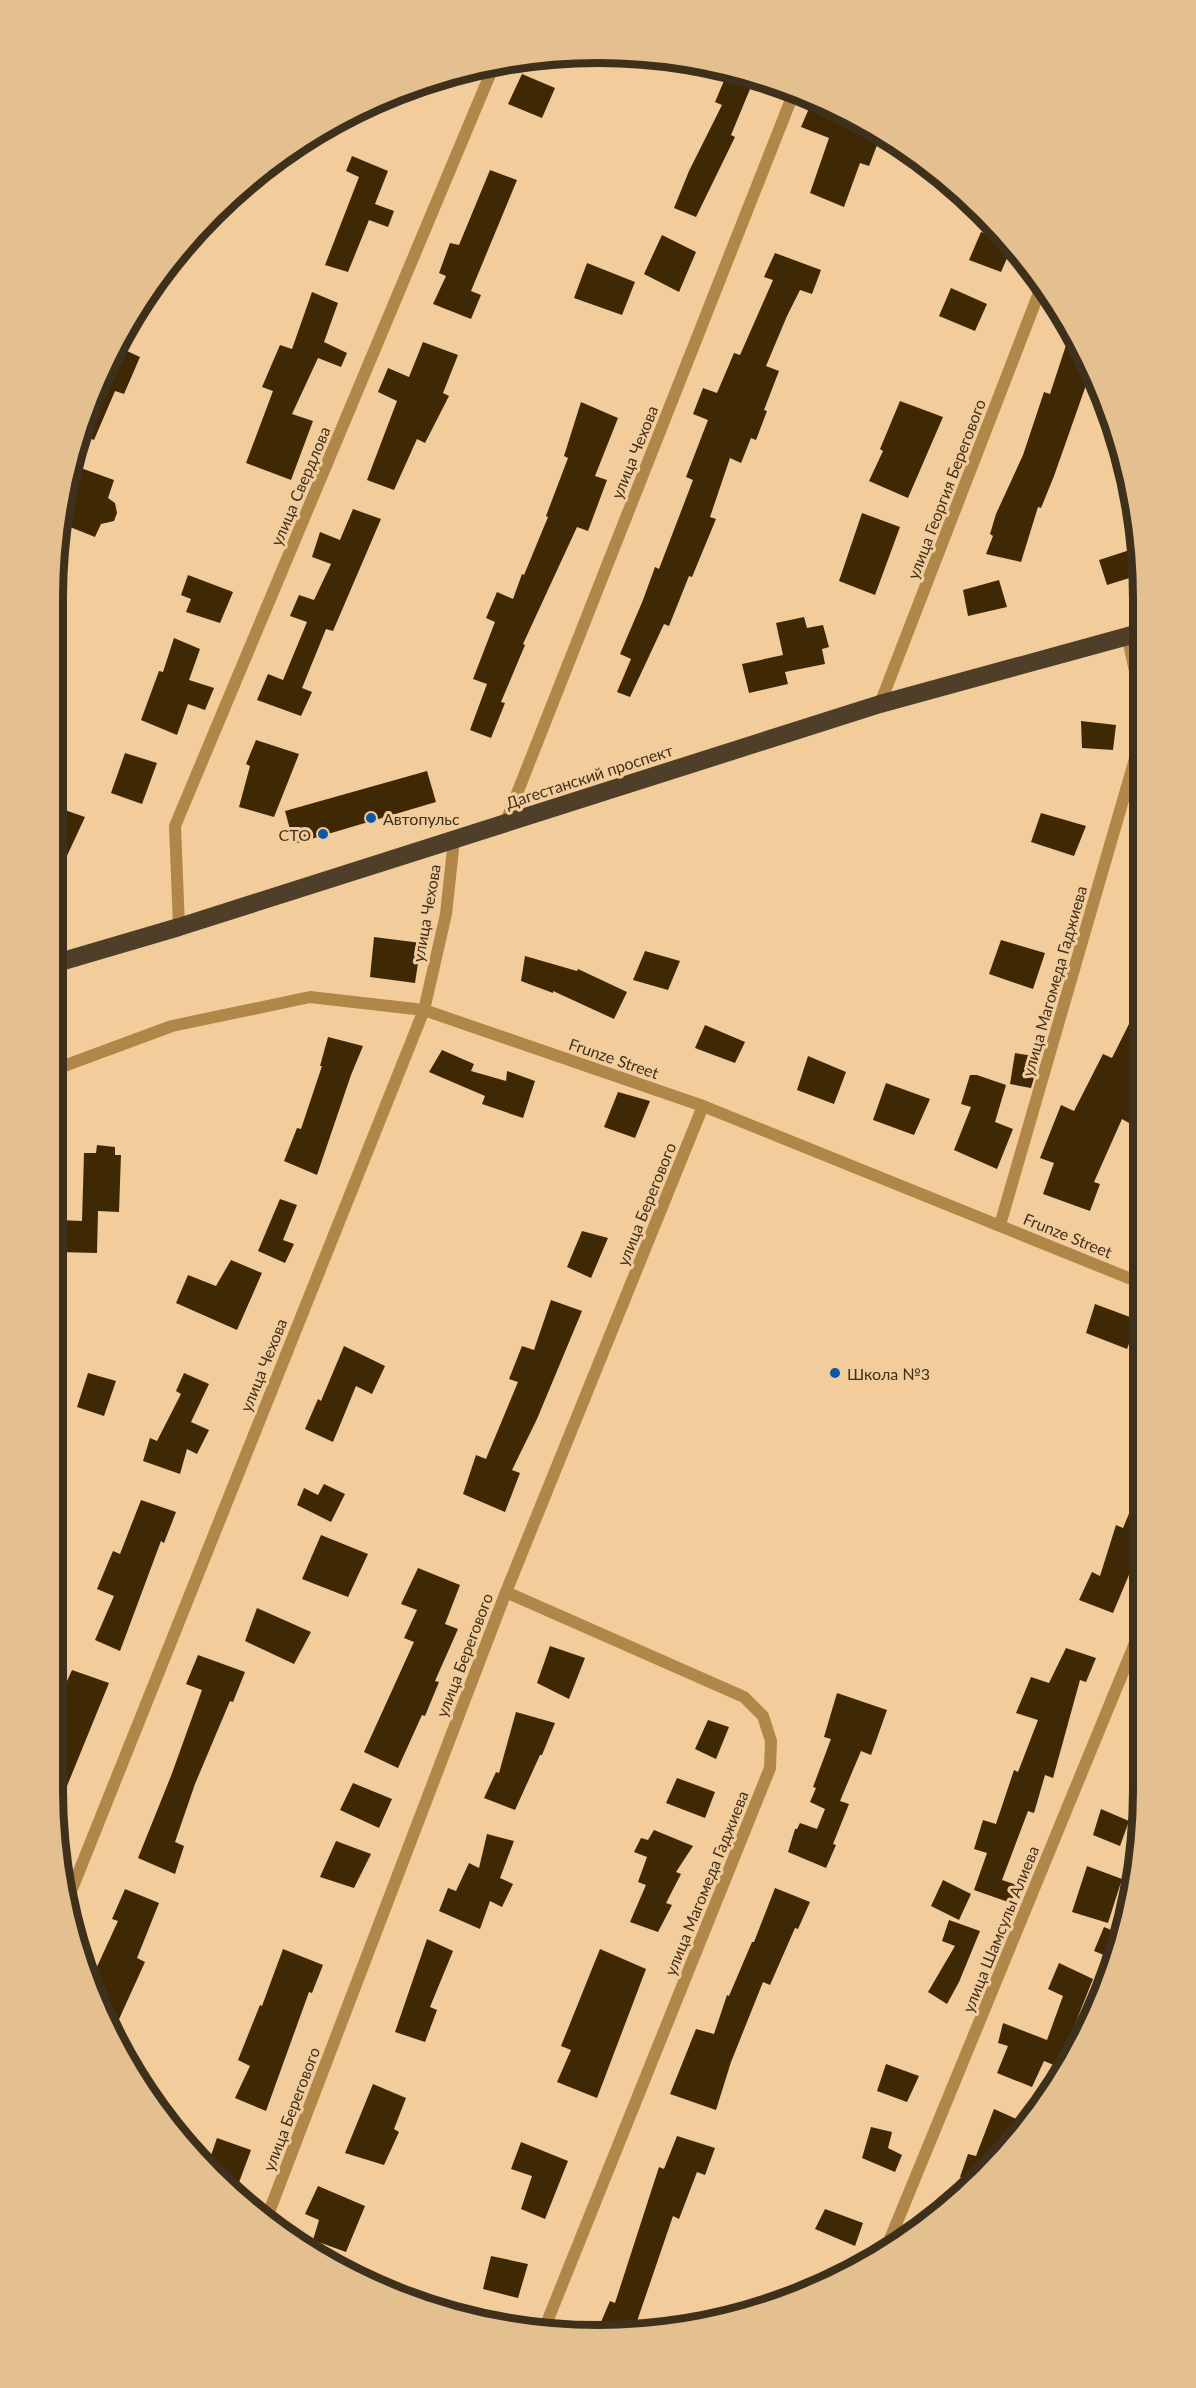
<svg xmlns="http://www.w3.org/2000/svg" width="1196" height="2388" font-family="Lato,sans-serif">
<style>
.building{fill:#3f2904}
.lines{fill:none;stroke-linecap:round;stroke-linejoin:round}
.street{stroke:#b08649;stroke-width:12}
.highway{stroke:#4f3e28;stroke-width:18}
.poi-dot{fill:#0c57a6;stroke:#f2cd9b;stroke-width:2}
.labels{text-anchor:middle;dominant-baseline:central;stroke-width:6;stroke-linejoin:round;paint-order:stroke}
.street-label{font-size:16px;fill:#3f301c;stroke:#f2cd9b}
.poi-label{font-size:16px;fill:#3f301c;stroke:#f2cd9b;text-anchor:start}
.rim{fill:none;stroke:#3f301c;stroke-width:8}
</style>
<rect width="100%" height="100%" fill="#f2cd9b"/>
<path class="building" d="M729,69L755,77L731,135L735,137L696,217L674,208L689,171L722,105L715,102Z
M522,74L555,88L542,118L508,104Z
M813,99L839,109L881,135L869,166L860,163L844,207L810,193L829,138L801,127Z
M352,156L388,171L375,204L394,211L388,227L369,220L348,272L325,265L359,177L346,171Z
M490,170L517,180L471,291L481,295L471,319L433,304L446,276L439,273L450,243L459,245Z
M981,232L1005,240L1012,247L1001,272L969,260Z
M662,235L696,252L679,292L644,274Z
M775,253L821,270L812,294L800,290L787,316L766,366L779,371L764,410L767,411L756,440L751,438L741,463L730,458L710,517L716,519L692,577L689,576L669,626L664,624L630,697L617,692L631,659L620,654L643,600L655,567L659,569L693,480L686,477L708,420L693,414L703,388L717,393L734,353L740,355L773,280L764,277Z
M587,263L635,282L622,315L574,298Z
M951,288L987,304L975,331L939,316Z
M312,292L338,303L324,342L347,353L341,367L318,358L292,414L313,421L291,480L246,463L273,391L262,387L280,345L292,349Z
M1070,333L1091,371L1054,476L1041,508L1038,507L1021,562L986,554L993,536L990,534L996,514L1023,455L1044,392L1050,394Z
M423,342L458,355L443,393L449,396L425,443L417,439L394,490L367,480L397,401L378,392L388,368L409,377Z
M116,346L140,357L124,394L115,391L94,440L80,434L109,357Z
M900,401L943,417L908,498L869,481L883,451L880,449Z
M581,402L618,418L595,476L607,480L588,531L577,527L523,644L525,645L501,702L505,703L491,738L470,730L487,684L473,679L495,622L486,618L497,592L513,599L522,574L524,575L548,517L546,516L568,458L564,456Z
M78,467L114,480L108,498L115,503L117,513L114,521L101,524L95,537L60,523L67,482H73Z
M353,509L381,519L333,631L326,629L302,688L312,692L301,716L257,700L268,674L283,680L307,622L290,616L299,595L314,600L331,564L312,557L320,532L340,540Z
M862,513L900,527L875,595L839,581Z
M1139,547V575L1107,585L1099,560Z
M188,575L233,592L220,623L186,612L191,599L181,595Z
M999,580L1007,607L968,616L963,590Z
M804,617L807,628L823,625L829,647L822,649L825,664L785,672L788,684L749,693L742,664L783,655L776,623Z
M174,638L200,649L189,680L214,688L205,710L188,704L177,735L141,720L159,671L163,672Z
M1081,721L1116,725L1113,750L1082,748Z
M256,740L299,754L274,817L239,807L250,766L246,764Z
M125,753L157,763L142,804L111,793Z
M427,771L436,802L294,844L285,811Z
M53,806L85,817L66,858L53,853Z
M1041,813L1086,826L1074,856L1031,842Z
M374,937L421,943L415,983L370,977Z
M1001,940L1045,953L1033,989L989,974Z
M645,951L680,961L668,990L633,980Z
M525,956L577,971L578,969L627,992L614,1019L553,991V993L521,981Z
M1140,1002V1098L1129,1123L1122,1119L1094,1182L1100,1184L1090,1211L1043,1194L1054,1163L1040,1158L1061,1105L1074,1111L1103,1054L1112,1058Z
M705,1025L745,1042L735,1063L695,1048Z
M328,1037L363,1046L351,1075L317,1175L284,1161L297,1128L301,1129L322,1066H320Z
M442,1050L474,1064L471,1071L506,1081L507,1071L535,1081L523,1118L482,1104L485,1096L429,1072Z
M1015,1053L1040,1057L1031,1088L1010,1084Z
M808,1056L846,1072L834,1104L797,1090Z
M970,1075H977L1006,1085L995,1122L1013,1129L997,1169L954,1150L971,1107L961,1104Z
M886,1083L930,1099L914,1135L873,1120Z
M618,1092L650,1101L635,1138L604,1127Z
M97,1145L115,1147V1155H121L119,1212L98,1211L97,1253L58,1252L59,1220L82,1221L84,1153H96Z
M280,1199L297,1205L283,1240L294,1244L285,1263L258,1251Z
M582,1231L608,1238L591,1278L567,1267Z
M231,1260L262,1273L237,1330L176,1303L188,1275L216,1286Z
M551,1300L582,1311L537,1419L512,1470L520,1473L505,1512L463,1494L476,1455L486,1459L518,1382L509,1379L522,1346L534,1350Z
M1095,1304L1138,1320L1127,1349L1086,1333Z
M344,1346L385,1366L372,1394L356,1386L333,1442L305,1429L318,1399L321,1401Z
M88,1373L116,1381L104,1416L77,1407Z
M184,1373L209,1384L191,1422L209,1430L197,1454L187,1449L180,1474L143,1461L150,1438L157,1441L181,1394L176,1391Z
M324,1484L345,1494L331,1522L297,1505L304,1488L318,1495Z
M1141,1485L1142,1563L1138,1572L1131,1570L1113,1613L1079,1600L1092,1572L1100,1576L1116,1525L1123,1528Z
M141,1500L176,1512L164,1543L161,1541L120,1651L95,1640L114,1596L97,1589L113,1551L120,1554Z
M321,1535L368,1554L348,1597L302,1579Z
M418,1568L460,1585L445,1624L458,1629L435,1681L439,1682L425,1716L422,1715L398,1768L364,1752L414,1642L404,1638L417,1610L401,1604Z
M257,1608L311,1632L294,1664L245,1641Z
M550,1646L585,1658L569,1699L537,1683Z
M1066,1648L1096,1658L1086,1682L1080,1680L1053,1778L1045,1775L1034,1813L1028,1811L1002,1880L1017,1885L1011,1903L974,1890L987,1853L974,1849L983,1820L996,1824L1014,1770L1018,1772L1038,1720L1016,1713L1031,1677L1049,1683Z
M198,1655L245,1672L233,1702L230,1701L195,1784L175,1842L184,1846L175,1874L138,1858L171,1776L202,1690L186,1684Z
M72,1670L109,1683L56,1813L52,1790L53,1712Z
M837,1693L887,1710L871,1755L861,1751L840,1801L849,1804L833,1844L836,1845L826,1868L788,1852L795,1829H797L800,1823L817,1829L825,1809L810,1802L816,1788L813,1787L831,1739L824,1737Z
M516,1712L555,1723L542,1755H540L515,1810L484,1798L496,1772L499,1773Z
M708,1720L729,1727L716,1759L695,1749Z
M677,1778L715,1792L705,1818L666,1803Z
M353,1783L392,1799L379,1828L340,1810Z
M1101,1809L1129,1821L1120,1846L1093,1835Z
M654,1830L693,1846L676,1872L681,1874L666,1903L672,1905L658,1932L630,1922L646,1885L638,1882L647,1857L634,1852L641,1838L648,1840Z
M487,1834L514,1841L500,1878L513,1884L502,1907L490,1901L480,1929L439,1911L448,1888L456,1891L469,1863L479,1868Z
M336,1841L371,1854L354,1888L320,1877Z
M1087,1866L1122,1879L1108,1923L1072,1912Z
M943,1880L971,1894L959,1920L931,1906Z
M775,1888L810,1902L798,1929L795,1928L770,1985L763,1982L731,2062L716,2110L670,2094L696,2029L714,2034L727,1995L729,1996L752,1942H754Z
M125,1889L159,1903L137,1958L145,1962L115,2028L90,1982L118,1921L112,1919Z
M949,1920L980,1931L959,1982L947,2004L928,1992L955,1946L942,1941Z
M1104,1927L1123,1935L1114,1959L1094,1951Z
M427,1939L453,1951L430,2007L437,2010L425,2042L395,2032Z
M283,1949L323,1965L312,1993L309,1992L266,2111L235,2098L250,2066L238,2060L260,2005L262,2006Z
M600,1949L646,1969L597,2098L557,2082L571,2050L561,2046Z
M1059,1963L1093,1979L1075,2024L1077,2025L1061,2068L1044,2061L1032,2087L997,2073L1008,2046L998,2043L1003,2023L1047,2040L1063,1996L1048,1989Z
M886,2064L919,2076L907,2102L877,2091Z
M373,2084L406,2098L394,2129L399,2132L384,2165L345,2153Z
M994,2109L1023,2122L984,2175L975,2182L960,2177L968,2154L976,2156Z
M871,2127L892,2132L888,2148L902,2155L895,2172L862,2158Z
M677,2136L715,2148L705,2175L697,2172L679,2219L673,2216L634,2330L598,2329L610,2301L615,2303L659,2167L664,2169Z
M217,2138L251,2150L234,2196L207,2167Z
M521,2142L568,2161L545,2219L521,2209L532,2176L511,2169Z
M318,2186L365,2206L346,2252L313,2240L319,2220L305,2214Z
M825,2209L863,2223L855,2246L815,2229Z
M491,2256L528,2264L518,2298L483,2289Z"/>
<g class="lines">
<path class="street" d="M1127,634L1139,690
M880,704L1042,285
M505,824L794,92
M179,927L175,826L494,65
M53,1070L172,1026L310,997L424,1010L703,1106L1141,1283
M53,1096L59,1069L53,1045
M1000,1225L1139,745
M506,1592L744,1697L763,1716L771,1741L770,1768L545,2327
M70,1894L424,1010L446,914L454,840
M266,2220L506,1592L703,1106
M888,2244L1142,1626"/>
<path class="highway" d="M53,964L179,927L880,704L1139,633"/>
</g>
<g class="poi-dot">
<circle cx="371" cy="818" r="6"/>
<circle cx="323" cy="834" r="6"/>
<circle cx="835" cy="1373" r="6"/>
</g>
<g class="labels">
<g class="street-label">
<text transform="translate(634 452) rotate(-68)">улица Чехова</text>
<text transform="translate(300 486) rotate(-67)">улица Свердлова</text>
<text transform="translate(946 489) rotate(-69)">улица Георгия Берегового</text>
<text transform="translate(589 776) rotate(-18)">Дагестанский проспект</text>
<text transform="translate(426 913) rotate(-80)">улица Чехова</text>
<text transform="translate(1054 981) rotate(-74)">улица Магомеда Гаджиева</text>
<text transform="translate(614 1058) rotate(19)">Frunze Street</text>
<text transform="translate(646 1204) rotate(-68)">улица Берегового</text>
<text transform="translate(1068 1235) rotate(22)">Frunze Street</text>
<text transform="translate(263 1365) rotate(-68)">улица Чехова</text>
<text transform="translate(464 1655) rotate(-69)">улица Берегового</text>
<text transform="translate(706 1883) rotate(-68)">улица Магомеда Гаджиева</text>
<text transform="translate(1000 1929) rotate(-68)">улица Шамсулы Алиева</text>
<text transform="translate(291 2109) rotate(-69)">улица Берегового</text>
</g>
<g class="poi-label">
<text x="383" y="818">Автопульс</text>
<text x="311" y="834" text-anchor="end">СТО</text>
<text x="847" y="1373">Школа №3</text>
</g>
</g>
<path d="M0 0H1196V2388H0ZM598 63H598A535 535 0 0 1 1133 598V1790A535 535 0 0 1 598 2325H598A535 535 0 0 1 63 1790V598A535 535 0 0 1 598 63Z" fill="#e4c091" fill-rule="evenodd"/>
<path class="rim" d="M598 63H598A535 535 0 0 1 1133 598V1790A535 535 0 0 1 598 2325H598A535 535 0 0 1 63 1790V598A535 535 0 0 1 598 63Z"/>
</svg>
